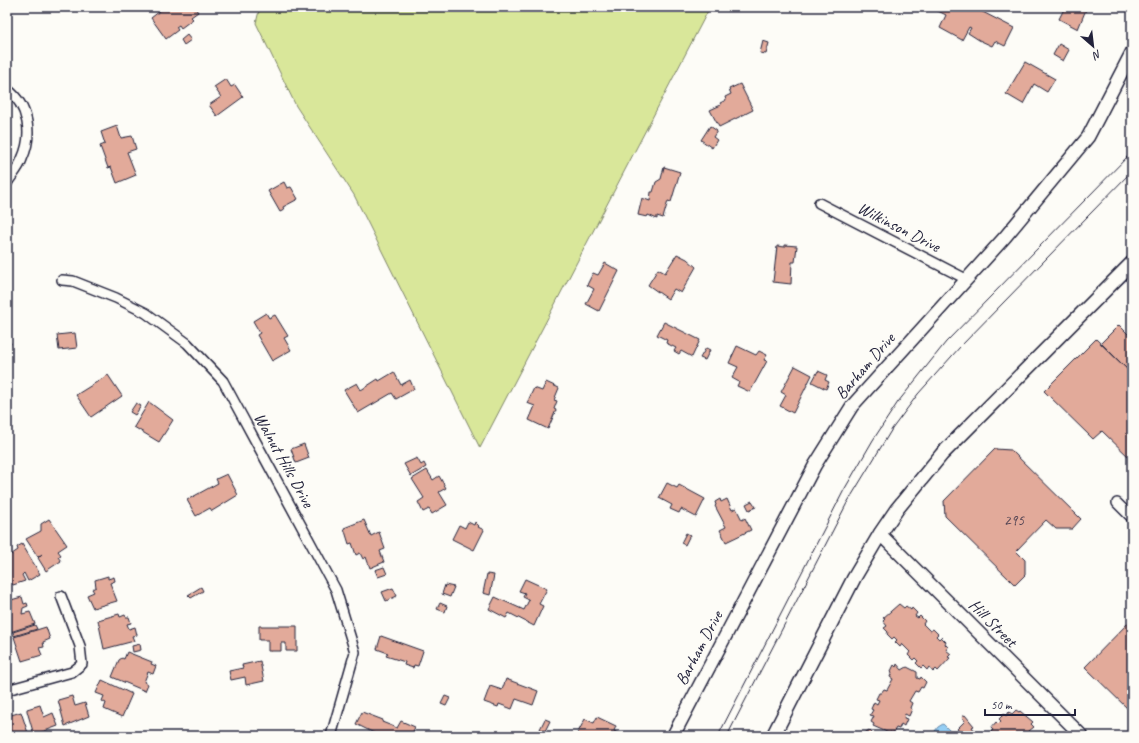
<svg xmlns="http://www.w3.org/2000/svg" width="1139" height="743" font-family="Caveat,sans-serif">
<style>
.green{fill:#d9e79a;stroke:#7e846a}
.water{fill:#94cef4;stroke:#6689aa}
.building{fill:#e2aa9a;stroke:#22223b}
.lines{fill:none;stroke-linecap:round;stroke-linejoin:round}
.minor-casing{stroke:#22223b;stroke-width:12}
.tertiary-casing{stroke:#22223b;stroke-width:15}
.secondary-casing{stroke:#22223b;stroke-width:16}
.minor{stroke:#fdfcf7;stroke-width:9}
.tertiary{stroke:#fdfcf7;stroke-width:12}
.secondary{stroke:#fdfcf7;stroke-width:13}
.tram{stroke:#22223b;stroke-width:1}
.labels{text-anchor:middle;dominant-baseline:central;stroke-width:3;stroke-linejoin:round;paint-order:stroke}
.number-label{font-size:15px;fill:#524453}
.street-label{font-size:17px;fill:#22223b;stroke:#fdfcf7}
</style>
<rect width="100%" height="100%" fill="#fdfcf7"/>
<filter id="ink" filterUnits="userSpaceOnUse"><feTurbulence type="fractalNoise" baseFrequency=".025" numOctaves="2"/><feDisplacementMap in="SourceGraphic" scale="8" xChannelSelector="R" yChannelSelector="G"/><feConvolveMatrix kernelMatrix="1 2 1 2 8 2 1 2 1" color-interpolation-filters="sRGB"/></filter>
<g filter="url(#ink)">
<path class="green" d="M260,7H710L480,448L354,195L296,106L256,23Z"/>
<path class="water" d="M943,724L954,735L953,736H939L935,731L938,727Z"/>
<path class="building" d="M165,7H194L198,12L191,17L193,19L181,28L179,25L176,27L178,30L166,39L151,18Z
M937,7H973L1014,28L1005,46L995,41L992,46L979,40L968,33L971,28L969,27L962,40L940,28L946,15L936,10Z
M1060,7H1087L1078,29L1059,19L1064,9Z
M187,35L191,40L184,45L181,40Z
M763,41L769,43L766,54L760,53Z
M1059,44L1069,50L1063,61L1053,55Z
M1025,62L1055,79L1047,92L1034,84L1023,104L1006,94Z
M226,79L231,87L235,85L243,97L217,116L209,105L221,97L214,87Z
M740,84L753,110L719,127L710,110L721,105L720,103L726,100L725,97L731,94L729,89Z
M117,126L121,138L132,136L136,149L127,152L136,175L117,183L111,167L108,168L100,146L105,144L101,132Z
M710,126L717,131L713,137L717,140L712,148L701,140Z
M664,167L680,172L671,202L668,201L663,218L657,216V219L648,215L647,217L638,215L642,198L650,201L651,192H653L656,182L661,179Z
M284,182L287,188L291,187L298,199L283,207L284,210L280,212L268,191Z
M785,245L797,246L795,262H792L791,284L773,282L777,246L785,247Z
M677,254L687,259L696,267L681,293L674,289L668,299L648,285L658,269L665,273Z
M605,263L619,271L599,311L586,304L594,289L587,285L593,273L598,275Z
M266,313L269,318L275,315L288,336L284,338L291,350L272,361L257,335L260,333L253,321Z
M664,322L700,340L692,357L681,351L679,354L674,351L676,348L666,343L667,340L657,335Z
M1119,325L1132,338V374L1101,343Z
M75,333L77,348L59,350L57,335Z
M1096,339L1132,374V460L1102,431L1093,439L1044,391Z
M7,341L11,343L7,353Z
M737,346L756,355L759,351L767,355L764,360L767,361L750,392L737,386L739,382L732,378L738,367L729,363Z
M706,348L710,350L705,360L700,358Z
M795,366L812,375L793,413L780,406L786,395L781,392Z
M818,371L827,375L825,380L829,382L826,389L812,382Z
M394,372L401,385L410,380L414,389L396,399L392,393L358,413L344,390L357,383L361,390L378,379L379,381Z
M108,375L122,396L91,417L76,395Z
M546,382L559,388L554,400L557,401L554,409L556,410L548,429L529,420L535,406L527,403L534,388L542,391Z
M149,402L173,420L159,442L134,427Z
M136,403L141,406L135,415L130,412Z
M304,444L309,458L296,463L291,449Z
M995,449L1011,450L1081,519L1072,529H1056L1046,520L1016,551L1025,560V575L1015,585L945,516L944,501Z
M417,458L421,465L424,463L426,467L411,476L404,464Z
M427,470L433,480L439,476L446,488L439,492L447,505L432,514L429,509L423,512L418,502L424,498L412,479Z
M227,474L238,495L212,511L210,508L196,516L187,500L218,483L216,479Z
M667,483L677,488L679,485L705,499L696,517L681,509L679,513L670,509L672,505L659,498Z
M720,499L721,502L727,499L732,510L736,508L742,520L745,518L751,530L726,542L720,530L726,527L715,506L716,505L715,502Z
M752,501L756,507L749,510L746,504Z
M49,519L67,545L58,551L61,555L58,557L61,561L46,571L38,558L42,554L38,557L26,539L41,531V524Z
M364,520L371,536L379,532L385,549L380,551L384,562L370,568L366,557L363,559L360,553L356,555L352,543L349,544L344,528Z
M468,522L474,525L475,522L479,526L478,527L484,530L474,550L452,539L459,525L465,528Z
M686,533L690,535L685,545L681,543Z
M22,544L40,574L28,581L24,573L22,575L25,581L13,585L7,576V553L9,556L18,550L17,547Z
M384,567L387,574L378,577L375,570Z
M487,574L494,575L490,595L483,593Z
M108,576V579L114,577L115,581L110,583L117,601L93,608L87,595L94,592L92,589L96,587L95,580Z
M525,579L547,589L539,604L543,606L534,626L509,613L506,618L489,609L495,597L524,610L529,600L523,597L525,593L519,591Z
M445,585L454,587L450,597L442,594Z
M201,587L203,591L191,598L188,595Z
M393,588L397,596L386,601L382,592Z
M22,597L24,604L27,603L28,606L23,608L22,614L30,612L35,624L7,633V601Z
M440,603L447,606L445,612L437,609Z
M899,604L904,608L906,606L911,610L912,608L917,613L915,616L918,618L920,616L925,621L923,624L930,631L933,629L938,634L936,636L939,639L941,637L946,642L945,644L948,647L946,650L951,654L948,657L950,658L938,671L936,669L933,672L929,667L927,670L923,666L921,668L916,663L918,661L915,658L913,660L908,655L910,652L902,644L900,647L895,642L897,640L894,637L892,639L887,634L888,632L884,628L887,626L883,621L885,619L883,618Z
M119,614L120,617L125,615L126,617H129L131,623L127,624L129,629L135,627L137,635L132,636L134,641L104,649L98,620Z
M1132,619V713L1085,667Z
M35,625L37,629L14,636L13,632Z
M259,626H297V651H286V643H281V651H268V640H259Z
M46,627L50,639L43,642L44,647L39,648L42,655L22,661L14,637Z
M381,636L423,651L418,666L414,665L413,668L404,665L405,662L386,656L388,653L377,649Z
M140,644L141,650L133,652L132,646Z
M127,652L152,662L151,664L156,666L153,674L148,672L144,682L148,684L145,691L112,677L119,660L122,658L124,659Z
M260,661L264,681L246,685L245,677L231,680L229,671L243,668L242,665Z
M897,664L902,670L907,667L917,672V678L920,679L921,677L926,682L923,688L921,687L918,692L915,691L909,701L912,703L910,708L912,709L909,716L905,714L904,718L907,719L904,726L901,724L899,729L896,728L893,733L890,732L889,733L873,726L874,724L871,722L874,716L870,715L873,710L871,709L874,702L877,704L879,700L876,699L879,693H881L884,689L887,690L893,679L890,677L892,672L891,671L894,665L896,667Z
M506,679L538,691L533,705L516,699L512,709L499,704L498,707L484,702L490,686L502,690Z
M102,680L132,694L122,717L104,709L106,703L102,701L104,696L96,693Z
M72,696L75,706L85,703L89,716L65,726L58,700Z
M445,696L450,698L446,706L441,704Z
M40,705L44,717L53,713L58,726L34,735L27,711V709Z
M1016,710L1019,712L1020,711L1033,722L1031,724L1034,727L1029,731L1032,734L1030,736H987L993,730L991,728L996,722L998,724L1001,721L999,719L1004,714L1006,716L1009,712L1012,714Z
M21,712L29,736H7V724L8,726L11,725L8,716Z
M362,712L383,720L382,722L397,728L401,721L415,727L411,736H380L356,724Z
M965,715L974,726L972,727L974,730L970,734L966,730L962,734L957,729L965,721L962,717Z
M597,717L616,726L614,731L618,733L616,736H576L585,719L594,723Z
M545,719L550,721L545,731L540,729Z
M869,730L875,736H858L862,732L863,734Z
M458,732L464,735V736H457Z"/>
<g class="lines">
<g class="minor-casing">
<path id="minor" d="M7,89C29,106 33,135 22,159C19,168 12,175 7,183
M819,203L966,279
M62,280L73,281L116,298L146,313L187,343L223,381L336,590L355,652L331,736
M1117,503L1132,518
M7,690L72,672L82,664L80,646L61,596"/>
</g>
<g class="tertiary-casing">
<path id="tertiary" d="M880,534L1082,736
M673,736L815,465L852,406L1005,237L1088,137L1132,52"/>
</g>
<g class="secondary-casing">
<path id="secondary" d="M773,736L854,578L880,534L897,509L942,454L1132,263"/>
</g>
<use href="#minor" class="minor"/>
<use href="#tertiary" class="tertiary"/>
<use href="#secondary" class="secondary"/>
<path class="tram" d="M718,736L844,490L873,440L898,402L946,342L1132,152
M727,736L847,503L892,429L918,394L960,347L1132,171"/>
</g>
</g>
<g class="labels">
<g class="number-label">
<text x="1014" y="520">295</text>
</g>
<g class="street-label">
<text transform="translate(899 227) rotate(27)">Wilkinson Drive</text>
<text transform="translate(865 366) rotate(-49)">Barham Drive</text>
<text transform="translate(284 460) rotate(61)">Walnut Hills Drive</text>
<text transform="translate(993 623) rotate(45)">Hill Street</text>
<text transform="translate(699 648) rotate(-62)">Barham Drive</text>
</g>
</g>
<rect width="1139" height="743" fill="none" stroke="#fdfcf7" stroke-width="24"/>
<rect x="12" y="12" width="1115" height="719" fill="none" stroke="#22223b" stroke-width="1.5" filter="url(#ink)"/>
<g transform="translate(1093 46) rotate(152)" stroke="#fdfcf7" stroke-width="3" paint-order="stroke">
<path d="M0-3L7 15L0 10L-7 15Z" fill="#22223b"/>
<text y="-6" font-size="11" font-weight="bold" text-anchor="middle" fill="#22223b">N</text>
</g>
<path d="M985 709v6h90v-6" fill="none" stroke="#22223b" stroke-width="2"/>
<text x="991" y="709" font-size="12" fill="#22223b" stroke="#fdfcf7" stroke-width="3" paint-order="stroke">50 m</text>
</svg>
